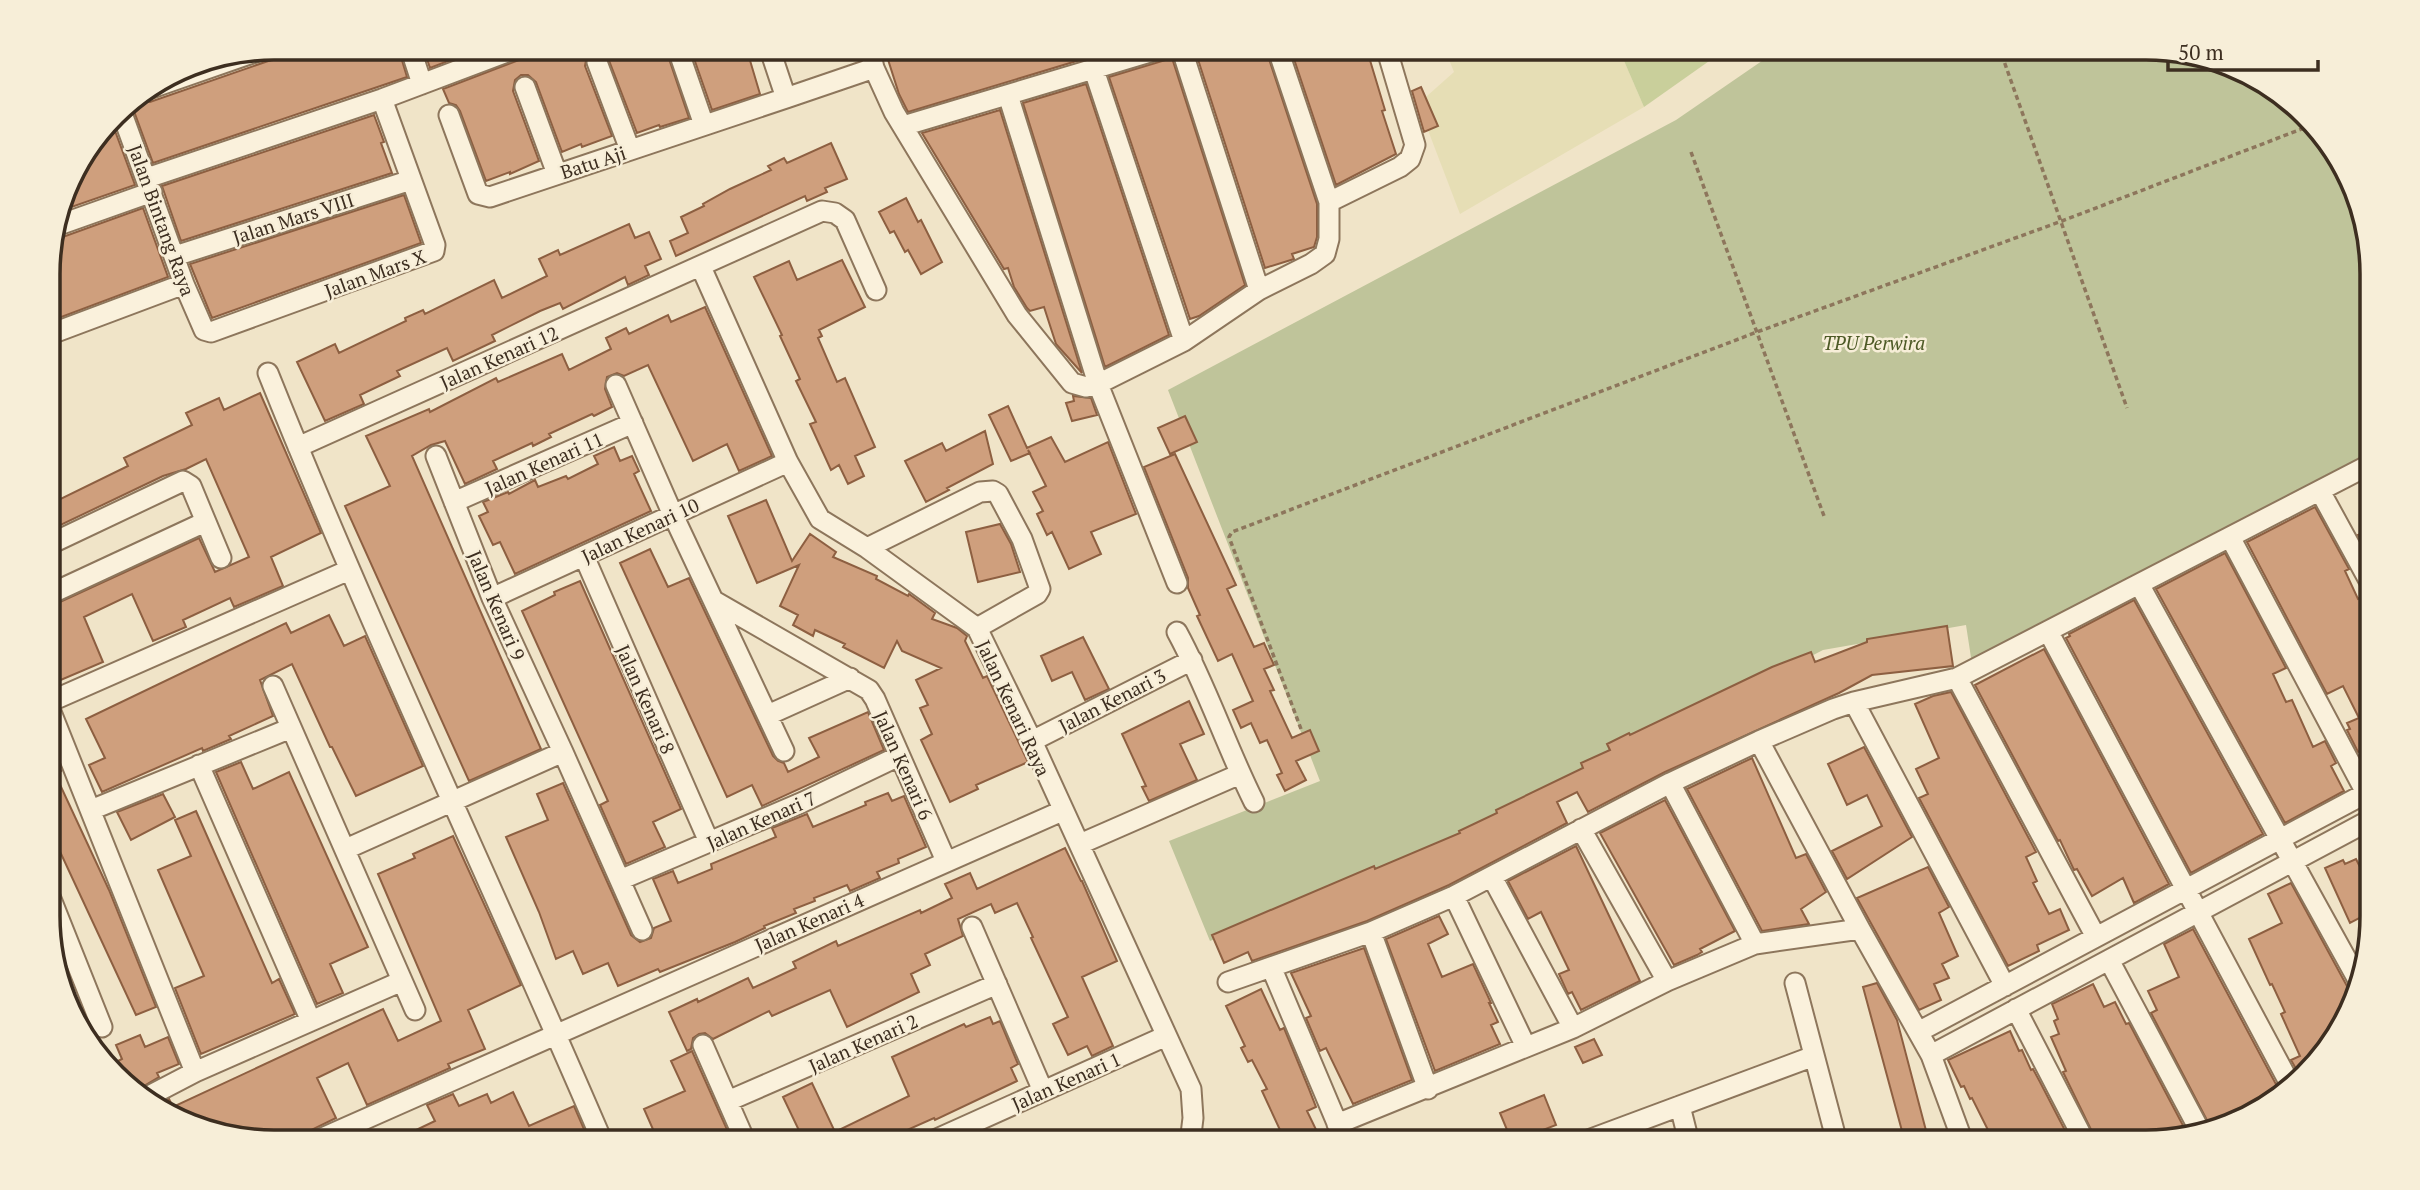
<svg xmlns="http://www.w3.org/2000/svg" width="2420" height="1190" font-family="'PT Serif',serif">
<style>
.farmland{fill:#e6deb5}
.green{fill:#c9cf9b}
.cemetery{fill:#bfc49a}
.building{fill:#cf9f7d;stroke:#8d5f41;stroke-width:2}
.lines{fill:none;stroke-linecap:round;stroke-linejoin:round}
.street-casing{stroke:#8d765c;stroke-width:23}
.path{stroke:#8d765c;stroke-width:3.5;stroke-dasharray:5 3.5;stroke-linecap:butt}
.street{stroke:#faf1dc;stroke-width:19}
.labels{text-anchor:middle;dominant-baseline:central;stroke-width:5;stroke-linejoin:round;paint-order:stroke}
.street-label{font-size:19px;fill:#3d2e20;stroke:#f7eed8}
.park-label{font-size:19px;font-style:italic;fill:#4d5a26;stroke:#f7eed8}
.rim{fill:none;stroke:#3d2e20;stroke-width:3.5}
</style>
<rect width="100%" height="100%" fill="#f0e4c8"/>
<path class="farmland" d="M1444,47H1618L1644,107L1460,214L1418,104L1454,72Z"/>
<path class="green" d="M1618,47H1729L1644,107Z"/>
<path class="cemetery" d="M1782,47H2146L2246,70L2326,136L2371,245V459L1974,677L1966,625L1823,650L1513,810L1352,883L1210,941L1169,841L1320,781L1168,390L1676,120Z"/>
<path class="building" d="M284,47H398L407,77L153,163L131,103L139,100L150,102L271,60L277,55L279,49Z
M423,47H485L430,68Z
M532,47H665L689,118L660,127L659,125L637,133L608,58L604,52L593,50L587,55L585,66L612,136L582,147L581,144L562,152L536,82L528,75H521L515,80L513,91L539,161L510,174V172L486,181L460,111L456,105L449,103L443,89L524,58L530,54Z
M690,47H746L760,94L712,110Z
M884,47H1123L908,112L899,94Z
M1194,47H1265L1317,204V237L1314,247L1292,254L1294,259L1265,268Z
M1290,47H1366L1385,110L1382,111L1396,154L1336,185Z
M1172,58L1245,285L1199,316L1190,319L1109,77Z
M1086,84L1169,335L1105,367L1023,103Z
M1421,87L1438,126L1424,132L1412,91Z
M1000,110L1082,373L1056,344L1044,307L1030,311L1027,308L1014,287L1008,268L1004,269L922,133Z
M374,115L384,142L381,143L392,173L181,241L162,186Z
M111,120L135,185L60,211L71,173Z
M831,143L847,179L825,188L827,192L807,201L805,196L676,256L670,241L688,233L681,217L704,206L703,204L730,189L771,170L768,166L784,158L787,163Z
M404,195L421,243L212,318L190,264Z
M906,198L918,222L921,220L942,262L921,274L908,250L905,252L894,231L890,233L879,212Z
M143,208L168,277L48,322V258L53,238H60Z
M629,224L635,238L649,232L661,259L645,266L649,275L628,285L625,277L563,309L560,303L540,311L492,335L495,341L453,361L447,348L397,371L400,376L360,395L364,404L325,421L297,362L335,344L339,353L406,321L405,318L423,310L425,314L494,280L502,298L547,276L539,259L558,250L560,255Z
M842,260L865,307L819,330L822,336L818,338L837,382L845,378L875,447L855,456L864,476L848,484L839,465L831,470L810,424L816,422L796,381L800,379L780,336L782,335L754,277L789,261L797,280Z
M705,307L772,456L739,471L727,444L693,461L648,365L624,376L617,373L607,377L605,389L612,407L594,416L592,414L549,434L551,437L533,446L532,443L493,461L497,469L465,484L445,441L431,445L412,456L541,749L469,781L345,506L390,486L366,436L429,409L430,412L496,378L498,382L562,354L569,370L611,349L606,338L626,328L629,334L668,315L671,322Z
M260,393L321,533L271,557L283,586L234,607L230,598L183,620L186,627L153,641L132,594L84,617L103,662L49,685V607L199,538L215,572L249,557L206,459L186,469L163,476L48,531V505L128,466L124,458L192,425L186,413L219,398L224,410Z
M1073,396L1091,398L1097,415L1072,421L1066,403L1074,401Z
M1008,406L1027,448L1051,437L1065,462L1108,442L1136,514L1091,532L1101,554L1069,569L1052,532L1047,535L1037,514L1043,511L1033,492L1046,486L1028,450L1030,453L1011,461L989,415Z
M1185,416L1197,442L1170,454L1158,428Z
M985,431L993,464L947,488L949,490L926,502L905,461L942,443L946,451Z
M614,447L620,461L632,456L639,471L634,474L651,511L515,574L500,542L493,545L479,516L488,512L483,502L508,492L509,494L535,480L538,487L566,476L568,479L598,464L594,456Z
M1175,454L1236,585L1227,589L1254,647L1264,643L1274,665L1264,669L1274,690L1270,691L1292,738L1310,730L1319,751L1296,761L1306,780L1285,791L1277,775L1282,773L1267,740L1260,743L1251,723L1241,728L1233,710L1253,701L1232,654L1218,661L1197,616L1200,615L1188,588V578L1144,467Z
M766,500L792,561L810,534L836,552L833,557L877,576L876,579L908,596L909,594L935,613L932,619L957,628L967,636L965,641L983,678L987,676L1028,762L976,785L978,789L950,802L921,740L932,734L920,708L928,705L916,680L941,668L902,651L897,641L884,668L843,647L845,644L815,630L813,636L793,625L798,615L780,606L799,565L757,583L728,516Z
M2315,507L2349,569L2345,571L2358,599L2364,596L2372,611V746L2358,752L2347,730L2350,729L2347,723L2359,718L2343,686L2327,694L2247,542Z
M1000,524L1011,544L1020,572L978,582L966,532Z
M2372,529V558H2371L2358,535Z
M650,549L668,587L689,578L773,756L778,761L784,763L788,772L819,757L809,738L868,712L884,750L762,806L752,785L727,797L620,563Z
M2225,553L2286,668L2273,674L2286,702L2292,700L2313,747L2325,741L2336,763L2331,766L2344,791L2285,823L2156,589Z
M580,581L681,809L653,822L665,847L626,864L600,805L608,801L522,611L555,595L554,592Z
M2134,600L2263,834L2191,873L2066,638L2070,636L2069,634Z
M329,615L344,646L365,636L423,766L356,796L332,747H330L292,664L260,680L273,716L229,736L231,739L203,751L202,748L102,792L89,765L105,758L86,719L286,623L291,633Z
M1947,626L1953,666L1872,675L1839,693L1665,772L1588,812L1577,792L1557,802L1567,823L1449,885L1367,921L1252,961L1248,952L1224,963L1212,935L1374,866L1375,869L1460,833L1459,831L1497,813L1496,810L1583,768L1581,763L1610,750L1607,744L1629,733L1630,735L1772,667L1811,652L1815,662L1867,642V639Z
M1083,637L1109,689L1085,700L1072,672L1052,681L1041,656Z
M2044,649L2169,884L2134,903L2123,878L2092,896L2077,869L2074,870L2060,840L2058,841L1975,685Z
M1951,692L2036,852L2026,857L2037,881L2033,883L2049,914L2060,909L2069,930L2037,945L2039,951L2008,966L1919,798L1928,794L1916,769L1939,758L1915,704L1933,696Z
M1189,701L1204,734L1180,744L1197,780L1149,801L1142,787L1146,786L1122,734Z
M49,739L61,771L55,774L109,890L156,1007L136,1015L49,828Z
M1864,747L1912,837L1847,879L1832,851L1882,826L1867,795L1847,805L1828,764Z
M1752,758L1796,858L1806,854L1826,892L1801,909L1809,924L1762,931L1687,789Z
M241,762L253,789L289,772L368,947L330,964L343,993L317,1004L216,772Z
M563,783L631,935L640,942L651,938L654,928L671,921L653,879L673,871L678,883L712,869L711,864L776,837L772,828L807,814L813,827L866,805L865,802L888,793L892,801L904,796L926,847L898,859L899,863L877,872L880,878L850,891L847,885L814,898L815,901L794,909L796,913L764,926L765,928L735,942L660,972L658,969L618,986L608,963L583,974L573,951L556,959L539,912L506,837L548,820L537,794Z
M163,794L175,817L131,840L117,812Z
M1665,800L1735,931L1700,949L1702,952L1697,955L1674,965L1600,833Z
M196,811L272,983L279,979L295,1014L201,1054L175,988L204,976L158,870L191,856L175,820Z
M453,836L521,985L468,1010L485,1049L448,1064L450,1068L367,1105L348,1063L317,1078L336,1118L285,1143H274L174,1120L157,1106L169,1099L173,1107L383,1009L398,1041L441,1021L378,874L415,858L413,854Z
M1576,846L1640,981L1581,1010L1572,992L1568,994L1559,974L1569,970L1541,912L1528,919L1508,881Z
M1065,848L1081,881H1082L1117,961L1082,977L1113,1046L1092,1056L1087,1046L1068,1055L1053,1024L1068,1017L1031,938L1033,937L1017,903L995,913L991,904L958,919L963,936L925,954L930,965L911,974L919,992L847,1027L830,990L772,1016L769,1011L713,1039L705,1033L699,1034L693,1038L691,1049L687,1051L669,1012L697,999L698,1002L748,978L753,988L796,968L793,962L836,941L838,946L920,910L921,913L952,898L945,884L970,873L977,889Z
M2356,859L2363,873L2373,869V911L2350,923L2325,868L2343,860L2345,864Z
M1928,867L1949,907L1939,913L1958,956L1942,964L1949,978L1934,984L1941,1000L1919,1010L1857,898Z
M2291,883L2354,999L2350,1016L2299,1074L2291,1060L2300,1056L2281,1014L2285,1012L2272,984L2270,985L2249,939L2282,923L2268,894Z
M1439,916L1448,934L1428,944L1442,977L1473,964L1491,1003H1489L1498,1022L1491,1025L1500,1044L1435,1071L1386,939Z
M2193,929L2278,1088L2277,1089L2280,1096L2272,1105L2210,1126L2151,1013L2157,1010L2148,991L2179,977L2164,944Z
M1364,948L1412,1080L1353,1104L1326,1048L1320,1051L1306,1018L1311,1016L1291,973Z
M1877,983L1897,1020L1929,1142H1905L1863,987Z
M2093,984L2104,1007L2115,1002L2126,1024L2129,1023L2187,1133L2161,1142H2126L2123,1137L2112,1142H2097L2063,1072L2066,1071L2051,1037L2059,1034L2054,1021L2058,1019L2052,1004Z
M1261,989L1280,1030L1284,1028L1309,1089L1316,1107L1307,1111L1322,1142L1286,1143L1262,1091L1267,1089L1252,1060L1248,1062L1241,1048L1245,1046L1226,1006Z
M990,1017L993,1024L1000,1021L1018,1064L1011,1068L1017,1081L935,1120L934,1118L878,1143H805L783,1097L812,1083L835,1132L909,1096L892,1057L964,1024L966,1027Z
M2010,1031L2019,1051L2022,1050L2031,1070L2033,1069L2040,1082L2071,1142H1994L1972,1098L1970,1099L1964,1086L1961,1087L1948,1060Z
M140,1035L145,1047L168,1037L179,1064L157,1073L159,1077L137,1090L108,1066L122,1059L116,1045Z
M1594,1039L1602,1055L1583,1063L1575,1047Z
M692,1051L729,1134L711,1143H659L644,1109L685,1091L671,1061Z
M513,1092L529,1126L574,1106L590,1143H494L510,1135L508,1133L488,1143H389L435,1121L427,1105L453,1094L459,1106L487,1094L491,1103Z
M1544,1095L1556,1125L1512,1142L1500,1113Z"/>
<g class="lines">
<g class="street-casing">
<path id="street" d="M410,47L422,84
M677,47L704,125
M769,47L786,98L874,68
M869,47L874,68L894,112L1017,315L1072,383L1086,387L1098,384L1184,341L1259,290L1311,264L1325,254L1329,239V202L1400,167L1410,159L1415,145L1386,47
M1181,47L1259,290
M1277,47L1329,202
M597,62L630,150
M1094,70L1184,341
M525,87L557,174
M146,90L267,48
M1008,95L1098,384L1177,583
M120,108L184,284L204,330L211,332L434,251L435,245L382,99
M449,115L478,194L490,197L786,98
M903,126L1167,47
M147,178L382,99L520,47
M56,226L152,192
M175,256L411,180
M701,267L788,462L820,519L867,548L977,628L1032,741L1191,1089L1193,1118L1190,1143
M48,335L184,284
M268,373C372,633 493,886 603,1143
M616,385L673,515L784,751
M298,447L822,211L835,213L845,220L876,290
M436,456L492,598L563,752L642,930
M2320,491L2372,586
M454,502L633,423
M2230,537L2372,804
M48,545L183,481L191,486L221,558
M867,548L980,492L993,491L998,494L1022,539L1040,589L1037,594L977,628
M584,556L709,842
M2139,584L2358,980
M48,595L205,522
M492,598L788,462
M716,602L869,690L875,699L946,861
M2048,631L2290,1084
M1177,632C1207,687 1226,746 1254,802
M1957,678L2096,937
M273,686L415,1010
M49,702L349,570
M1854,702L2005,986
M49,707L195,1072
M768,715L850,678
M1032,741L1192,660
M1759,741L1860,929L1931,1055L1963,1142
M199,765L311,1021
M1670,783L1755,944
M91,810L291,728
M1581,829L1667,981
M1080,844L1240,774
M346,849L563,752
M1492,877L1573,1028
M620,880L803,802L899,756
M49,894L102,1027
M1454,896L1526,1047
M972,927L1043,1091
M1371,932L1428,1089
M2109,960L2199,1129
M1272,969L1345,1142
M1228,982L1371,932L1454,896L1670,783L1759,741L1833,709L1854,702L1957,678L2371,464
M1795,983L1837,1142
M2016,1009L2085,1142
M1918,1032L2372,790
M703,1045L746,1143
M1931,1055L2372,819
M147,1097L195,1072L402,981
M728,1101L997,984
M1680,1106L1689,1142
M1337,1124L1573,1028L1667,981L1755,944L1860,929
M1583,1142L1814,1056
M311,1143L1062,811
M928,1143L1166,1036"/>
</g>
<path class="path" d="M1999,47L2127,408
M1691,152L1824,516
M1301,729L1229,537L1232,532L1757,332L2062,221L2312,125"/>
<use href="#street" class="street"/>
</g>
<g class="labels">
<g class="street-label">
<text transform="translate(593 162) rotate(-18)">Batu Aji</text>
<text transform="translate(293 218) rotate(-18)">Jalan Mars VIII</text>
<text transform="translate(162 220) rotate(70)">Jalan Bintang Raya</text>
<text transform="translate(375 273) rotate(-20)">Jalan Mars X</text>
<text transform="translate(499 357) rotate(-24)">Jalan Kenari 12</text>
<text transform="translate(544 463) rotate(-24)">Jalan Kenari 11</text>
<text transform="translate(640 530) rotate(-25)">Jalan Kenari 10</text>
<text transform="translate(497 605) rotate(67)">Jalan Kenari 9</text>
<text transform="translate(646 699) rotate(66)">Jalan Kenari 8</text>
<text transform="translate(1112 700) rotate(-27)">Jalan Kenari 3</text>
<text transform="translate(1014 708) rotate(65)">Jalan Kenari Raya</text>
<text transform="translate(904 765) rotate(66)">Jalan Kenari 6</text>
<text transform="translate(761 820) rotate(-24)">Jalan Kenari 7</text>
<text transform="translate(809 922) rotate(-24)">Jalan Kenari 4</text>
<text transform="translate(863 1043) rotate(-24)">Jalan Kenari 2</text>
<text transform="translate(1066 1081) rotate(-24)">Jalan Kenari 1</text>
</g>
<g class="park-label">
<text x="1874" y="342">TPU Perwira</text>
</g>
</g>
<path d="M0 0H2420V1190H0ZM274 60H2146A214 214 0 0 1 2360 274V916A214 214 0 0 1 2146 1130H274A214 214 0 0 1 60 916V274A214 214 0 0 1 274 60Z" fill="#f7eed8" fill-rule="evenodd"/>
<path class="rim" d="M274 60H2146A214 214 0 0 1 2360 274V916A214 214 0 0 1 2146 1130H274A214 214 0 0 1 60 916V274A214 214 0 0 1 274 60Z"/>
<path d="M2168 60v10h150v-10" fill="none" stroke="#3d2e20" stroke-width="3.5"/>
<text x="2178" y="60" font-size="21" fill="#3d2e20" stroke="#f7eed8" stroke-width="5" paint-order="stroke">50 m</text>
</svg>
